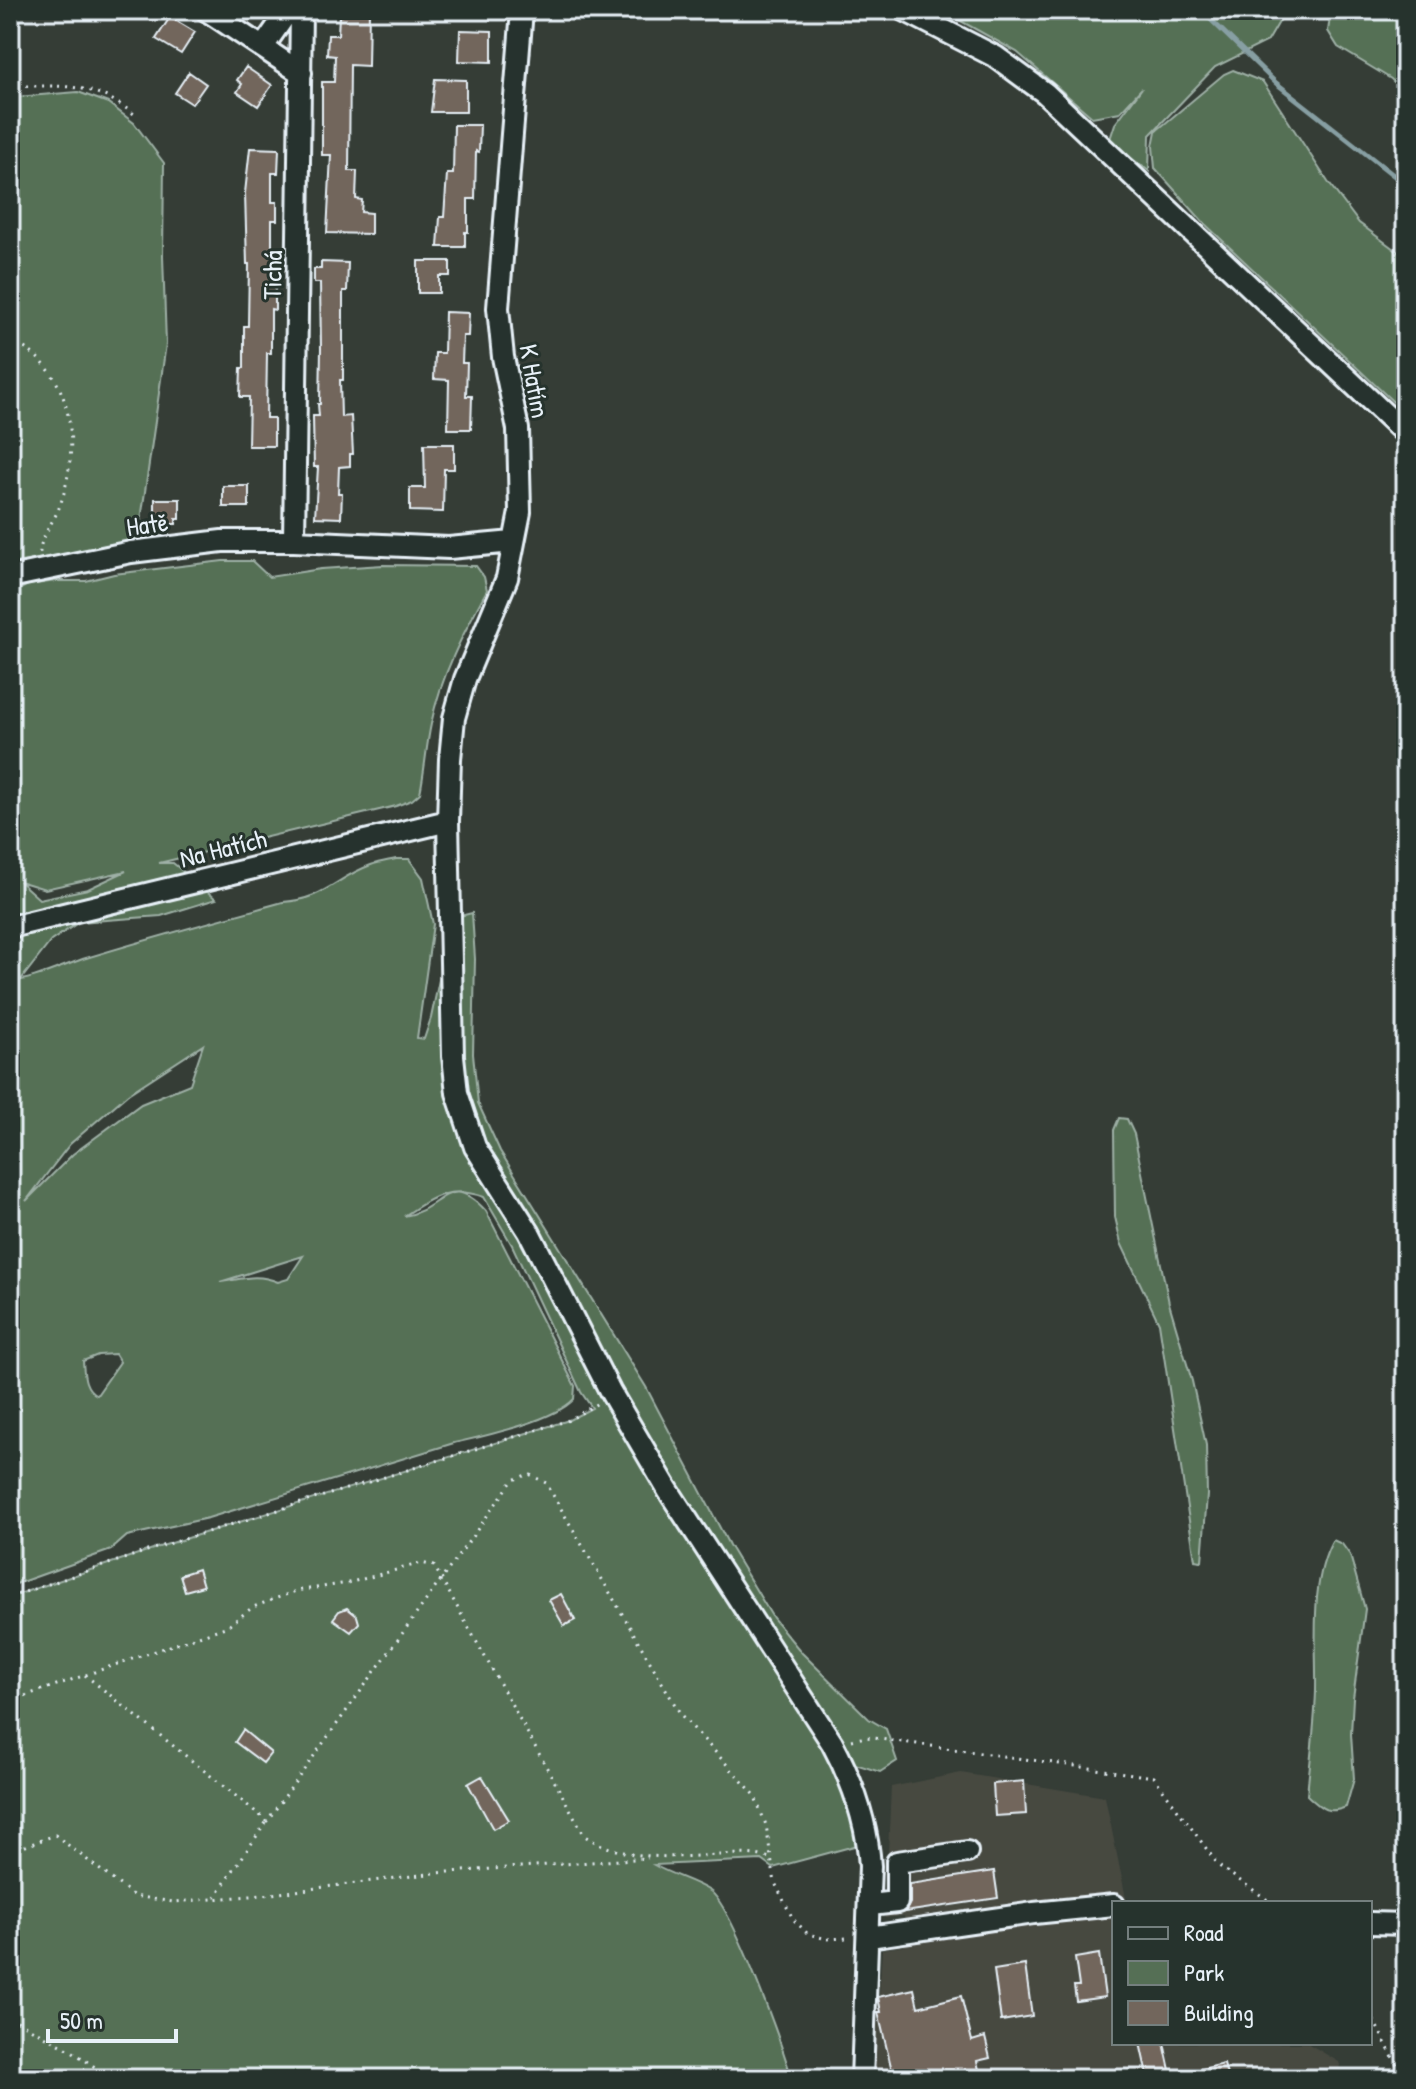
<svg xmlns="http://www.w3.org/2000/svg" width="1416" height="2089" font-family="'Patrick Hand',sans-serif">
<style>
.built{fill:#474941}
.green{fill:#556f55;stroke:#9eb0a6;stroke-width:2;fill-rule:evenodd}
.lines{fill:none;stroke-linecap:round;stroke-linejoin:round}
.stream{stroke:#879fa3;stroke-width:5}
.building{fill:#72665c;stroke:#e8f1f8;stroke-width:2}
.minor-casing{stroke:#e8f1f8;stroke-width:26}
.path{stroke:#e8f1f8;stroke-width:3;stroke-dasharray:2 6;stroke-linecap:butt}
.minor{stroke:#26332d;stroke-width:20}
.labels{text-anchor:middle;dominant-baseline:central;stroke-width:6;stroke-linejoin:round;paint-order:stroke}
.street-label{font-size:26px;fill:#e8f1f8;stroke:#26332d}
</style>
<rect width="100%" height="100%" fill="#353d36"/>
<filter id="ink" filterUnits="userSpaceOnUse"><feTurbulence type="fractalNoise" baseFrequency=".0125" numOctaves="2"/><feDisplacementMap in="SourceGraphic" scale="16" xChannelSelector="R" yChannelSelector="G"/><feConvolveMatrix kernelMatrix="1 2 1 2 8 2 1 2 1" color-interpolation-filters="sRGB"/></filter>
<g filter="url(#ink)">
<path class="built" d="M961,1773L1105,1797L1127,1903H1114V2043H1307L1339,2062L1344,2079H874L882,1949L904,1946L907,1938L904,1916L885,1918L891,1787Z"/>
<path class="green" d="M941,10H1286L1268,41L1215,67L1150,135L1149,171L1109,142L1115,124L1142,88L1120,112L1092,117L1017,52Z
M1331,10H1406V94L1391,79L1338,47L1328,31Z
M1233,70L1263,82L1328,182L1359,223L1406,258V414L1205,224L1155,168L1153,146L1156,131L1224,74Z
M78,92L108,103L134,123L164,163L163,256L166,344L138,541L10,564V95L16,97Z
M223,561H252L269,577L321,569L383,565L476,566L484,577L487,590C463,633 441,676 431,724C426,747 425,770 420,793L412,800L396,806L159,863H173L216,899L161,916L79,922L51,941L20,981L10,975V594L28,585L56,581H86L114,574ZM126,871L88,889L39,899L19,881L45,889Z
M396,859H409L423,878L433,924L417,1038L424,1039L431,1018L452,918L472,913L475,959L473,1054L478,1103L500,1151L646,1387L729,1545L773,1618L802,1653L869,1719L886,1729L897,1761L880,1772L843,1760L869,1842L773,1868L762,1860L654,1865C671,1875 693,1880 710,1891C733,1907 782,2046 792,2079H10V1597L162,1546L569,1420L592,1408L581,1392L512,1245L484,1197C449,1185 433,1197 404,1216C442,1211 448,1169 486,1211L575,1386L574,1399C554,1421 484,1436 454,1443L208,1518L127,1536L111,1550L10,1586V981C26,983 67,964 86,958C151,938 217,920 283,902C325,899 335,878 371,865C379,862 387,861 396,859ZM203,1045L190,1084L141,1104L73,1154L26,1201L70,1144L128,1094ZM303,1256L288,1279L278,1282C257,1273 242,1279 220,1282ZM115,1354L120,1362L97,1395C84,1389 84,1374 83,1361L98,1355Z
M1119,1118L1127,1119L1134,1134L1169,1303L1192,1381L1206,1445L1207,1495L1202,1561L1195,1560L1159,1323L1121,1243L1115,1217L1114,1130Z
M1333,1540L1342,1544L1350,1555L1365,1609L1353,1698L1351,1734L1354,1779L1346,1807C1327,1815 1321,1808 1307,1795C1310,1761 1315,1726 1316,1691C1317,1644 1309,1583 1333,1540Z"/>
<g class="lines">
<path class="stream" d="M1201,10L1276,83L1406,185"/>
</g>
<path class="building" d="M342,10H369L368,66L350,65L349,171H357L356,199L362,200L361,212L371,213V234L327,233L331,155H322V82H334L335,56L327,55L328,35H338L339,16H342Z
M170,17L195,32L181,54L156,39Z
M460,30L492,31V62L459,61Z
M246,67L272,85L258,106L237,92L242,84L237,80Z
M189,72L206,84L192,104L175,93Z
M435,79L466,80V112H431Z
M454,125H480L479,152L476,151L475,199H468V232H465V247H438L440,217H444L447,174H453Z
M250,148L279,149L278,173H272V202H277V220H272V281H275V310L271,309V353H267L266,418H274V446H248L249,397H240L241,368H244V326H248L249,264H247L245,193Z
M418,261H450V276H439V293H418Z
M321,262L348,263L347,291H343V380H340L341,417L351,416L353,454H350V466L339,467L338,493H342L341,518L315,517L318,467H314L313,416H319L318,404H320L321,349L320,283H314V269H321Z
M445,312L469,313L468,336H463L462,363H467L466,396H472L471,429H448L449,380L434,379L435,353H444Z
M424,444H454V469H444L443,512L410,511V488H425Z
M223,486H249V507H223Z
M155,499H180V519H176V524H155Z
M198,1569L203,1586L185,1591L180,1575Z
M561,1594L575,1620L564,1626L549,1600Z
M347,1608L357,1616L359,1623L351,1632L333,1619L339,1611Z
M243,1730L271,1753L263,1763L235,1742Z
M482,1776L509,1820L493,1829L468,1784Z
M1024,1781L1026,1814L995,1816L993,1784Z
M994,1871L998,1898L905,1912L910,1903V1884Z
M1099,1954L1105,1997L1076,2001L1074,1986H1079L1075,1958Z
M1025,1965L1032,2016L1001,2021L994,1970Z
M914,1989L918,2007L961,1996L972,2041L985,2037L990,2058L977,2061L981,2079H894L878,2012H881L878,1997Z
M1140,2043H1164L1172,2079H1148Z
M1224,2064L1228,2079H1185L1184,2073Z"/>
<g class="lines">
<g class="minor-casing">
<path id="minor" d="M206,10L301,73
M522,10L498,308L503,357L518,429L520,512L507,578L465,679L454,718L450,759L448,821L453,1056L457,1093L475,1147L529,1232L610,1391L668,1490L832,1743C853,1782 867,1822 870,1866L862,2079
M904,10L996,57L1045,93L1406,434
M263,47L289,10
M294,541L301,10
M10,577L131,552L222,541H294L449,548L513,542
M10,927L448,821
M870,1905L897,1902V1862L967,1852
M1370,1923L1406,1924
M869,1937L1034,1913L1114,1905"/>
</g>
<path class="path" d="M10,86C63,87 89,80 134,114
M10,341C76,367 81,450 59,508C53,523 39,538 40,554
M10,1597L162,1546L569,1420L598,1403
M85,1675L267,1821L513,1480L529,1474L546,1483L681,1715L754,1794L766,1825L775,1883L793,1919L808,1934L827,1939L848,1938
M10,1701L228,1626L253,1607L296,1591L348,1583L422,1563L434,1566L441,1578L585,1836C625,1862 674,1857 720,1855C737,1854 753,1853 770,1858
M852,1740L866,1737L1154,1777L1219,1866L1272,1903
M10,1852L55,1835L134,1896L173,1902L263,1895L435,1873L648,1858
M215,1897L267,1821
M1370,2013L1404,2079
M10,2017L72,2051L112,2079"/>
<use href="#minor" class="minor"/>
</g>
</g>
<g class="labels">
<g class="street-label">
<text transform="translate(272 275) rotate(-89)">Tichá</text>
<text transform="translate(535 381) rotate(80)">K Hatím</text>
<text transform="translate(147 524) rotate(-8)">Hatě</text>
<text transform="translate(223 848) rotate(-14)">Na Hatích</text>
</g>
</g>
<rect width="1416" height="2089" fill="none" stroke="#26332d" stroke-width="40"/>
<rect x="20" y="20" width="1376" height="2049" fill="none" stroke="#e8f1f8" stroke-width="3" filter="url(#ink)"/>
<rect x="1112" y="1901" width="260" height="144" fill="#26332d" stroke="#747f7e" stroke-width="2"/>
<rect x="1128" y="1927" width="40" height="12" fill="#26332d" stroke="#747f7e" stroke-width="2"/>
<text x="1184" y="1941" font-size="24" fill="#e8f1f8">Road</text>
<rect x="1128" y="1961" width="40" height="24" fill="#556f55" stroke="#747f7e" stroke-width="2"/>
<text x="1184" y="1981" font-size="24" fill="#e8f1f8">Park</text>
<rect x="1128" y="2001" width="40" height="24" fill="#72665c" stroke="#747f7e" stroke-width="2"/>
<text x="1184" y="2021" font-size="24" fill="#e8f1f8">Building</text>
<path d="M48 2029v12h128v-12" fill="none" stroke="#e8f1f8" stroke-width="4"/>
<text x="60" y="2029" font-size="24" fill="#e8f1f8" stroke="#26332d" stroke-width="6" paint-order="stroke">50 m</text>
</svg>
